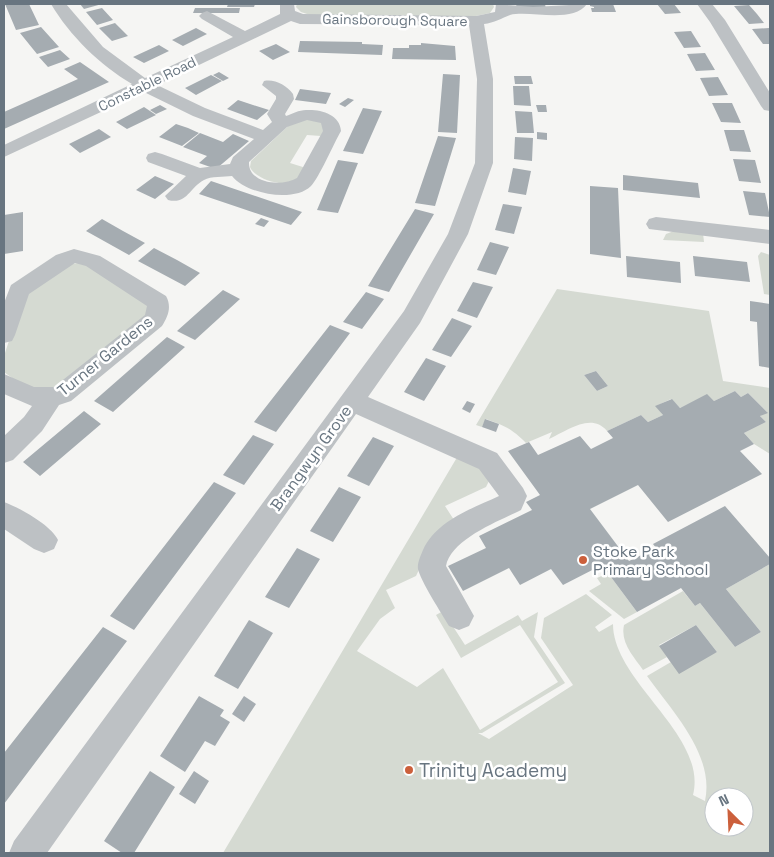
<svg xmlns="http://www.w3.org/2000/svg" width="774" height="857" font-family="'Space Grotesk',sans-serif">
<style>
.green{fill:#d5dad2;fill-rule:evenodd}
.building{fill:#a5acb1}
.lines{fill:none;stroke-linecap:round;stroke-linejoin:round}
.minor{fill:#bdc1c4;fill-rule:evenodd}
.poi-dot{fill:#cc603c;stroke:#fff;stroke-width:2}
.labels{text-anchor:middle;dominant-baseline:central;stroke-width:5;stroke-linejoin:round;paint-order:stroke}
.far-street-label{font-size:14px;fill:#687580;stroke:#fff}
.street-label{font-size:16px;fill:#687580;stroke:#fff}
.poi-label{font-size:16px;fill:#687580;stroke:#fff;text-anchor:start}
.near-poi-label{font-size:19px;fill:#687580;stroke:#fff;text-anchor:start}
</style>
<rect width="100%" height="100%" fill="#f5f5f3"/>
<path class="green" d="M297,4H493L494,7L490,13L471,17L310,15L301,12L296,7Z
M306,119L320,121L324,125V130L321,136L307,135L290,163L306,168L300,178C295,180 289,182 284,183C274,184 254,177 250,167L251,161L288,126Z
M674,231L703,233L704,242L663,240L666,234Z
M761,252L770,255V295L764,294L758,256Z
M78,263L85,264L146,301L149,314L66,386L43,392L19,383L4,372V356L26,289L71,264Z
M557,289L709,311L723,381L770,388V454L754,444L744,433L766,422L760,416L767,412L748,393L741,397L735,391L714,401L707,395L680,408L671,399L656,406L663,415L648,422L641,415L607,431C591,412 567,431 549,439L552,432L526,443C511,428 505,426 486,419L482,427L476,425ZM596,371L608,386L597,391L584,375Z
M459,454L478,462L490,479L486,487L445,506L456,523L426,555L416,576L386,590L395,608L380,619L357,651L417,687L443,668L480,730L558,682L520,625L461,658L436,615L443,611L465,645L518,615L522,621L538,612L534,637L565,683L482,733H478L489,739L573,685L541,638L544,618L586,594L612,615L595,627L599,632L613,624C613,682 708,735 693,795L705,801C715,755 672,711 647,676L671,662L717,652L696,625L659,645L667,657L643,670C634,657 620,643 624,625L683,591L695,606L700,603L735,647L761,632L726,589L770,564V853H223ZM714,797H744V827H714Z
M608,573L637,612L624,619L589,591L601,584L597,578Z"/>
<path class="building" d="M5,4H29L39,25L16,30Z
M80,4H102L84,9Z
M228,4H255L254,7H227Z
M516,4H545L546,9H517Z
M590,4H613L616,12H592L591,8H594V7L590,6Z
M657,4H674L681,13L665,14Z
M749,5L757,14L764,23L749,24L734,6Z
M102,8L113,20L97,25L86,12Z
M195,8H240L239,13H193Z
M115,23L128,36L112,41L99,28Z
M41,27L59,47L37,54L20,33Z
M196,28L207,34L183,46L172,40Z
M769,28L770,44H763L752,29Z
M691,31L701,47L684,48L674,32Z
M300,41L362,42V44L383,45L382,55L298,52Z
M421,43L455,46L456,60L392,59L393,48H409V45H421Z
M276,44L290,52L273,60L259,51Z
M159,45L169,51L144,63L133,57Z
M60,50L70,59L48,67L39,57Z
M705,53L715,70L696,71L687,54Z
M80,62L109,82L4,129V112L78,79L64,69Z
M219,72L229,78L223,81L213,75Z
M443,74L460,75L457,133L438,132Z
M211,75L222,81L196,95L185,88Z
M514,76H531L533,84H515Z
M718,77L728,95L709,96L700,78Z
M513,86H529L531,106L514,105Z
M300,89L331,93L326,104L295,100Z
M348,98L354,100L345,107L339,104Z
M238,100L253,105L269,110L257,120L227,109Z
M712,103H732L741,123L721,122Z
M160,105L167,109L156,114L150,110Z
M536,105H546L547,112H538Z
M144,107L156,115L127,129L116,122Z
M363,108L382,111L363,154L343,151Z
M515,111L532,112L534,133H517Z
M176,124L188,128L199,133L182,146L159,137Z
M99,129L111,137L80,153L69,144Z
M724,130H744L751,152L730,151Z
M537,132L547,133V140L537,139Z
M200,133L223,142L233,134L249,141L216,169L199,163L207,156L183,147Z
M438,136L456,138L435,206L415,203Z
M515,137L533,138L532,161L514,159Z
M733,159L755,160L761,183L739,181Z
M338,160L358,163L338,213L317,210Z
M513,168L531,171L526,195L508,192Z
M623,175L698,183L700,198L623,190Z
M155,176L174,184L155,199L136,190Z
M211,181L279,204L302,212L291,225L199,194Z
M590,186L618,188L621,258L590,254Z
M743,191L765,193L770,217L749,215Z
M503,204L522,207L514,234L495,230Z
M415,209L434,214L389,292L368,286Z
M23,212V251L4,254V215Z
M261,218L269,221L264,227L255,224Z
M102,219L123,231L145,243L129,255L86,231Z
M490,242L509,247L496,275L477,270Z
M154,248L177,260L200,273L185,286L138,261Z
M626,256L680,262L681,283L627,277Z
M693,256L747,262L750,282L695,276Z
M473,282L493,287L477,318L457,311Z
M223,290L240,299L195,340L177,331Z
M366,292L384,299L362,329L343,322Z
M750,301L770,304V368L759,366L757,322L750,321Z
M452,318L472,326L451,357L432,350Z
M330,325L350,333L276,432L254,422Z
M167,337L185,347L113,412L94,401Z
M426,358L446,366L424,401L404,392Z
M596,371L608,386L597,391L584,375Z
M735,391L741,397L748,393L768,413L760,416L766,422L744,433L754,444L740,451L762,474L668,522L638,485L590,509L629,561L656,548L653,544L725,506L770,558V564L726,589L761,632L735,647L700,603L695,606L681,588L637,612L602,565L563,585L551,569L520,585L509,568L463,591L448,566L486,548L479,536L532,510L526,502L540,495L508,451L529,442L538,455L580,436L591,449L613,438L607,431L641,415L648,422L663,415L655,406L672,399L680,408L707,394L714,401Z
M467,401L475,404L470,413L462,409Z
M84,411L101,424L40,476L23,462Z
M485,419L499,424L496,432L482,427Z
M253,435L274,444L244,485L223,475Z
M373,437L394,446L369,486L347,476Z
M214,482L236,493L134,630L110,616Z
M339,487L361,497L333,542L310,531Z
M297,548L320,559L289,608L265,597Z
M249,620L273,633L238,689L214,676Z
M696,625L717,652L679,674L659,646Z
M103,627L127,641L4,804V753Z
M199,696L224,710L220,716L230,722L215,746L205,741L185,772L160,756Z
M244,696L256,704L244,722L232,714Z
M150,771L175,787L134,853H122L104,841Z
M194,771L209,781L195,804L179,794Z"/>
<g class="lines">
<path class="minor" d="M51,4H66L103,47L145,78L233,37L202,19L199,16L202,13L207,11L245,31L280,14V4H294L295,11L303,14L476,16L495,12L496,4L533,7L587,4C573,24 530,10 510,15C502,18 494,23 484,24L493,79V163L468,234L420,323L368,397L497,453L523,488L527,496L521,510C499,521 451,539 446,566L474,616L469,626L459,630L449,626C442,614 420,580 418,569C417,563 421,555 423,550C436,521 471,509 499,496L479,469L356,414L47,853H9L14,841L404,311L448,234L475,163L477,79L469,25L300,24L291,21L157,85L205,108L263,130L272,122L267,114L276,99V96L262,85L264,81C275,79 286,85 293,94L294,99L285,114L286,116C292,114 299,110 306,110C320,109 340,114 341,131C334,143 319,178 311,186C294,203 246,194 232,176C224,177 211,176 204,180C190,187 187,205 168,200L165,196L186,176L148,162L146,158L148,154L155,152L162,154L200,168L230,164L233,157L254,139L193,116L144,92L4,157V145L132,84C100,65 70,36 51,4ZM307,120L321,123L323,131L297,178C282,187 248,184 249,162L287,127Z
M697,4H712L725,20L770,93V111L764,110L761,106L710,22Z
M656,217L770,230V244L649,229L646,224L649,219Z
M74,249L100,256L166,296C172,307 168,316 162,326L71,401L59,405L42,431L13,460L4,463V436L24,417L32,406L4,394V374L34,387H54L145,315L147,306L86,266L75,263L29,294L15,335L12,341L4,343V303L11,285L56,255Z
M4,502C20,508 51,525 58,540L54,549L44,553L34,549L4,529Z"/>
</g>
<g class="poi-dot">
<circle cx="583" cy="560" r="5"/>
<circle cx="409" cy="770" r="5"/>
</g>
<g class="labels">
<g class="far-street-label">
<text transform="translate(395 20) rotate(1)">Gainsborough Square</text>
<text transform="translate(147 84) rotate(-26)">Constable Road</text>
</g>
<g class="street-label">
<text transform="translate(105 356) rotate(-39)">Turner Gardens</text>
<text transform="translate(311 458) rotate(-54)">Brangwyn Grove</text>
</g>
<g class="poi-label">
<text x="593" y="551">Stoke Park<tspan x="593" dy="18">Primary School</tspan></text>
</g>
<g class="near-poi-label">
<text x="419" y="770">Trinity Academy</text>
</g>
</g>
<rect width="774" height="857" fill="none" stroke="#687580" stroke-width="10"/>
<g transform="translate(729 812) rotate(336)"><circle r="24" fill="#ffffff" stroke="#c3c8cc"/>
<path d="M0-4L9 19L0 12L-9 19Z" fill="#cc603c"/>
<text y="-8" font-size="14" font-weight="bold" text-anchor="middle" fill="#687580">N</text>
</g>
</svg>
